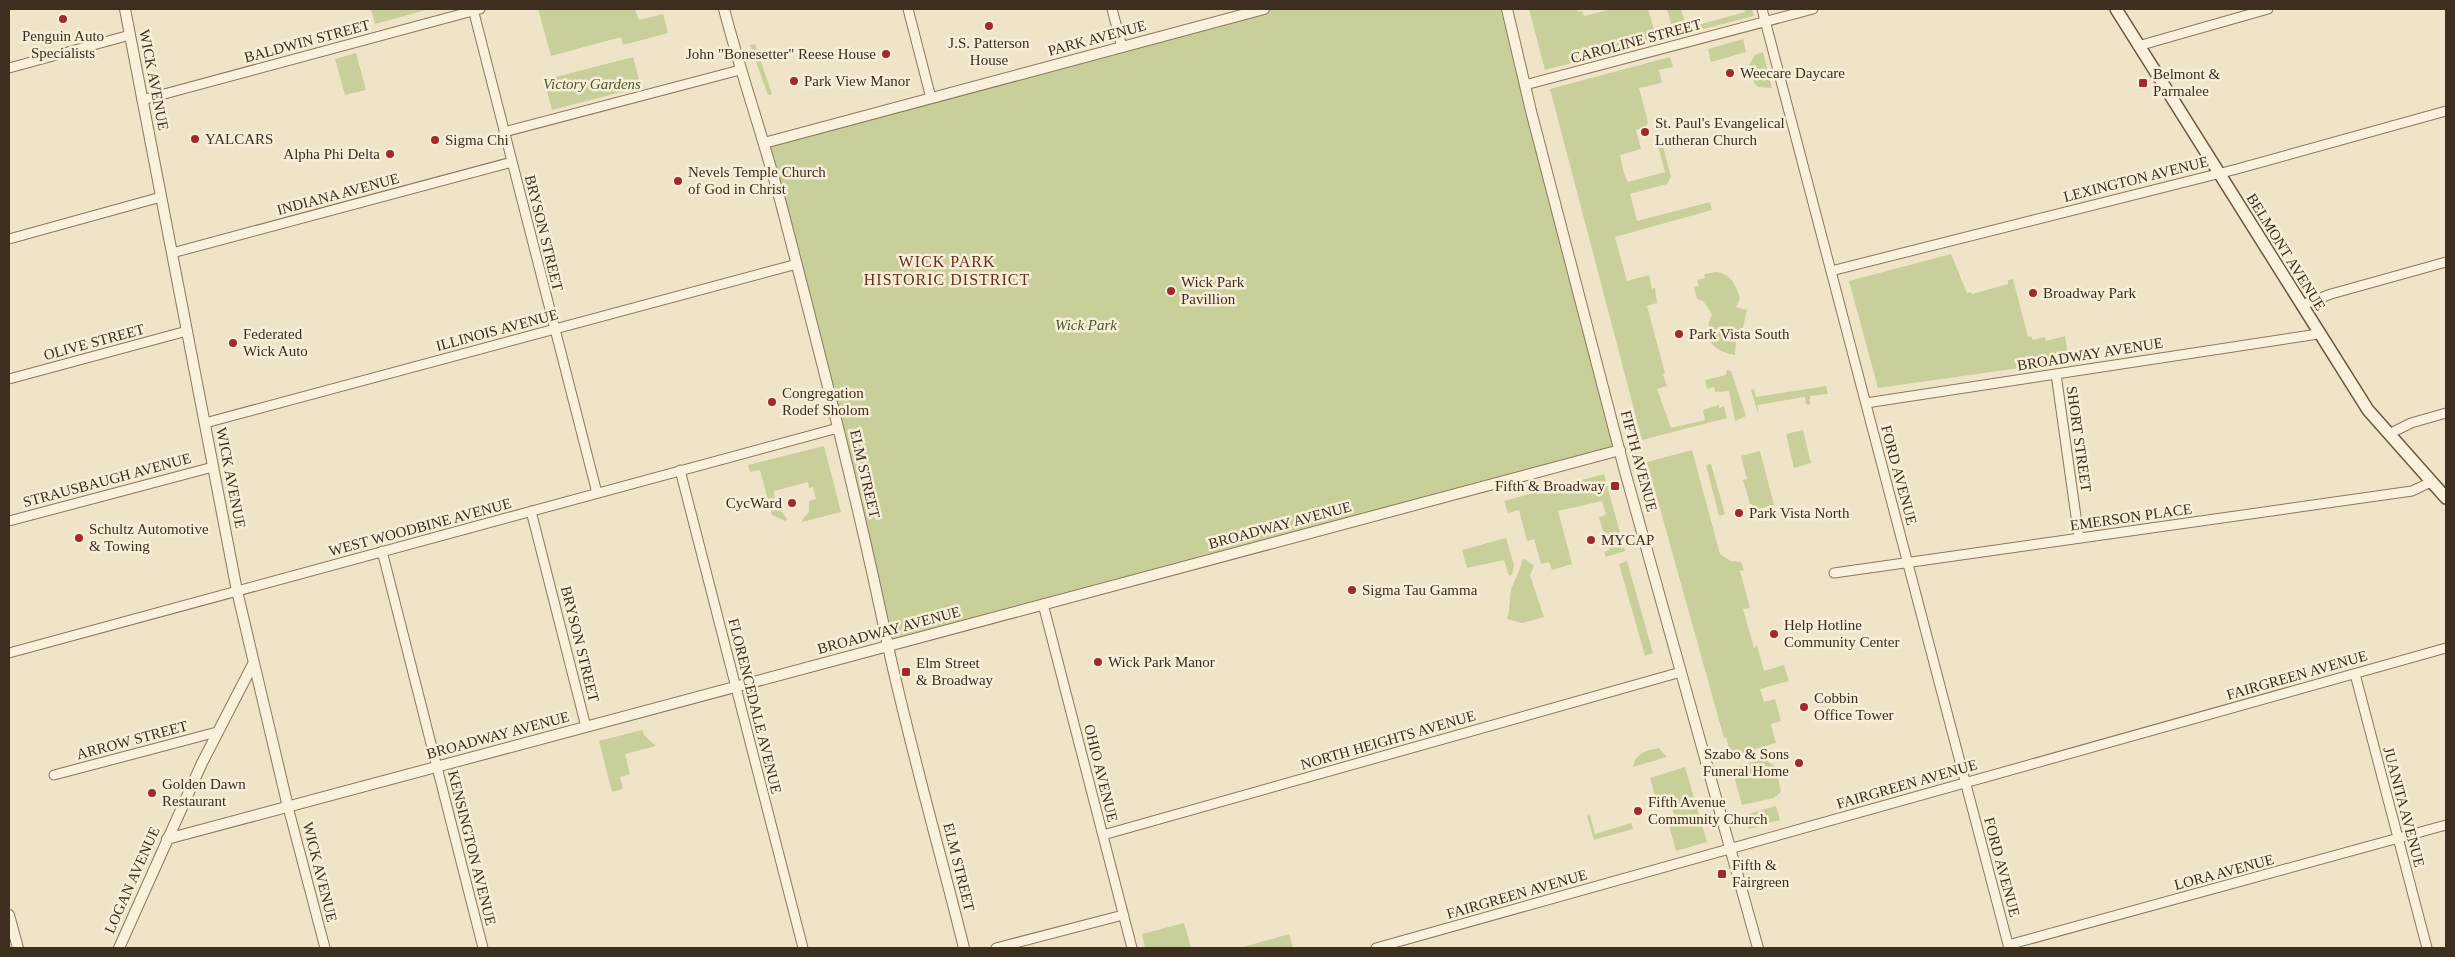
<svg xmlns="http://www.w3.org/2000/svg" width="2455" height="957" font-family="Georgia,serif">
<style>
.green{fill:#c9cf9b}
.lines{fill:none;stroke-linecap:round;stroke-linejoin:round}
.minor-casing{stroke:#8d765c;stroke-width:11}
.tertiary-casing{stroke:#8d765c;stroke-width:12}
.secondary-casing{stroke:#6f573f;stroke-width:14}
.minor{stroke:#faf1dc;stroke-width:9}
.tertiary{stroke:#faf1dc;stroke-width:10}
.secondary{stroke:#faf1dc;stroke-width:11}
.poi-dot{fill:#9e2a2b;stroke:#f7eed8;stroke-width:2}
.labels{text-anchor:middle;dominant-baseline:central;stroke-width:5;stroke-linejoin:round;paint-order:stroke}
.poi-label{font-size:15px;fill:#3d2e20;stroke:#f7eed8;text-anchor:start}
.street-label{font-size:15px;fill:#3d2e20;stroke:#f7eed8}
.park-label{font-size:15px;font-style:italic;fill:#4d5a26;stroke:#f7eed8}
.neighbourhood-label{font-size:16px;letter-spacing:1px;fill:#6b2e1e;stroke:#f7eed8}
</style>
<rect width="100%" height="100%" fill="#f0e4c8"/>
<path class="green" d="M371,9H430L375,24Z
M538,9H635L639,20L663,14L668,33L623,45L621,37L551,56Z
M1264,9H1507L1620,450L888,646L764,143Z
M1529,9H1577L1578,12L1582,11L1584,16L1612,9H1648L1656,36L1673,31L1667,9H1681L1687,28L1745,12L1744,9H1752L1754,16L1545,70Z
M1743,39L1746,52L1711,62L1708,49Z
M755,44L772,94L768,95L750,45Z
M1763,52L1772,88L1758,87L1754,82L1749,65L1755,55Z
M356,53L366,90L345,95L335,59Z
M633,57L641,87L552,110L544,80Z
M1670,57L1673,67L1659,70L1662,83L1639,88L1648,122L1646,127L1636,130L1641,149L1620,155C1622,164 1623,174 1628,182L1665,172L1658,146L1655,144L1662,142L1671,177L1667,184L1630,194L1637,221L1710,202L1712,210L1615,237L1627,281L1649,275L1652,289L1655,288L1657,303L1647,306L1665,373L1663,374L1667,386L1657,389L1671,428L1705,420L1703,410L1719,405V408L1724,406L1727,418L1642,440L1550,89Z
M1951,254L1967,293L1971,292L1972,294L2008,284V280L2013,279L2028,337L2031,336L2033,340L2045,337L2046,341L2065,336L2069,361L1878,388L1849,281Z
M1716,272C1730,273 1736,285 1740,298L1736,307L1747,310L1743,327L1736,342L1735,355C1711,351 1702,337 1712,314L1703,301L1697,299L1694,287L1699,286L1697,280L1705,278L1704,274Z
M1727,370L1731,371L1746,416L1735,421L1729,391L1715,392L1714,387L1707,389L1705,380L1726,375Z
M1826,386L1828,394L1810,396V405L1806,404L1805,397L1758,405V413L1751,390L1754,389L1756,397Z
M1803,430L1811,463L1794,468L1786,434Z
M824,446L841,512L802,522V520L809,512V501L816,499L813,487L809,488L808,482L774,491L775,509L779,508L787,519L785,521L772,515L760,470L750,472L748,465Z
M1692,450L1720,554L1731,561L1741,562L1744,570L1740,571L1750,608L1743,609L1754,648L1757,645L1764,671L1784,665L1789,681L1760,689L1764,702L1775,699L1781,721L1771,724L1776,743L1731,756L1726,737L1724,738L1647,462Z
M1760,451L1774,505L1754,510L1752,504H1750L1743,480L1747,479L1741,456Z
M1711,464L1725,514L1719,516L1707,469L1706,465Z
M1604,474L1625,551L1606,557L1604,552L1609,550L1608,546L1611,545L1607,533L1604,534L1599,517L1606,515L1602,501L1558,511L1572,564L1552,570L1549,562L1541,564L1534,539L1527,541L1519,510L1508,513L1504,501Z
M1506,538L1514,565L1512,575L1509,576L1504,560L1467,568L1462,550Z
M1525,559L1534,566L1530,575L1544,617L1522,623L1507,619C1511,609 1509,592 1512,587C1516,577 1520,571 1522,560Z
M1627,561L1653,653L1645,656L1619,564Z
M642,730L644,735L656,746L625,754L630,774L620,777L623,789L612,792L599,741Z
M1659,748L1667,757L1633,767C1635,753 1646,751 1659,748Z
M1763,758L1776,767L1781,792L1774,798L1742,805L1732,769Z
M1685,767L1707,842L1676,851L1667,818L1674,815L1670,800L1657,803L1650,778Z
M1776,806L1780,820L1749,829L1745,815Z
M1590,815L1595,834L1631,823L1633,829L1594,840L1587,816Z
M1184,923L1191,948H1145L1142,934Z
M1289,934L1293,948H1240Z"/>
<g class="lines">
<g class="minor-casing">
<path id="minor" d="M473,9L597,493
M908,9L931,98
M1112,9L1122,47
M1762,9L2009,948
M2138,46L2268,9
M9,68L130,35
M1525,85L1813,9
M142,100L480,9
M504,132L740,70
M9,239L161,197
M172,253L512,162
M1831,271L2237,169L2446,111
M2302,305L2331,294L2446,262
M2056,374L2079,538
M9,379L187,331
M1866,403L2318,334
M205,423L797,264
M2389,434L2411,423L2446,413
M680,470L803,948
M531,511L586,727
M9,521L213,467
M382,551L483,948
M1834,573L2412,491L2431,482
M1043,604L1132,948
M9,653L838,428
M2355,674L2427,948
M54,775L217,732
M288,807L325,948
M1103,835L1681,672
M2008,945L2446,825
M996,948L1123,915
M1376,948L2446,648"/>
</g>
<g class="tertiary-casing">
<path id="tertiary" d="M125,9L237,591L288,807
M724,9C742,78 766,145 784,215C821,358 858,501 888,646C910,747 939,847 964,948
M1507,9L1531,111L1624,468L1758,948
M764,143L1264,9
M167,839L1620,450
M9,915L18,948
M119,948L202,763L253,664"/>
</g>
<g class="secondary-casing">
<path id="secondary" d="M2116,9L2368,410L2446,498"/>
</g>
<use href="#minor" class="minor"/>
<use href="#tertiary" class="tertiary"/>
<use href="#secondary" class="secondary"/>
</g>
<g class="poi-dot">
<circle cx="63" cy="19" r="5"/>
<circle cx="989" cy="26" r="5"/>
<circle cx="886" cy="54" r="5"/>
<circle cx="1730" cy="73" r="5"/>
<circle cx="794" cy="81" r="5"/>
<rect x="2138" y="78" width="10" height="10" rx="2.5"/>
<circle cx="1645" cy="132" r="5"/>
<circle cx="195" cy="139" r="5"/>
<circle cx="435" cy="140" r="5"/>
<circle cx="390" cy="154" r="5"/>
<circle cx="678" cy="181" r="5"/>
<circle cx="1171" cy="291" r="5"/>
<circle cx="2033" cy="293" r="5"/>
<circle cx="1679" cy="334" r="5"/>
<circle cx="233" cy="343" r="5"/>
<circle cx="772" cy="402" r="5"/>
<rect x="1610" y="481" width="10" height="10" rx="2.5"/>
<circle cx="792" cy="503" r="5"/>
<circle cx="1739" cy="513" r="5"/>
<circle cx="79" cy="538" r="5"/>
<circle cx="1591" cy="540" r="5"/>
<circle cx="1352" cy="590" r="5"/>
<circle cx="1774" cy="634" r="5"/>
<circle cx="1098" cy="662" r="5"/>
<rect x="901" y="667" width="10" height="10" rx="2.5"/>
<circle cx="1804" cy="707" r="5"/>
<circle cx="1799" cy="763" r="5"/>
<circle cx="152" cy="793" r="5"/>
<circle cx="1638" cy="811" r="5"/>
<rect x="1717" y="869" width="10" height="10" rx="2.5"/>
</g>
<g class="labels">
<g class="poi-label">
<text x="63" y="36" text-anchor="middle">Penguin Auto<tspan x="63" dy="17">Specialists</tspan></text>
<text x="989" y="43" text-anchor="middle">J.S. Patterson<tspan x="989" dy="17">House</tspan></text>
<text x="876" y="54" text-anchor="end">John "Bonesetter" Reese House</text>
<text x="1740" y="73">Weecare Daycare</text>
<text x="2153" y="74">Belmont &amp;<tspan x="2153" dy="17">Parmalee</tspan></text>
<text x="804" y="81">Park View Manor</text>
<text x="1655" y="123">St. Paul's Evangelical<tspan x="1655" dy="17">Lutheran Church</tspan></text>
<text x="205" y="139">YALCARS</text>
<text x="445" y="140">Sigma Chi</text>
<text x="380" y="154" text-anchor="end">Alpha Phi Delta</text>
<text x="688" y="172">Nevels Temple Church<tspan x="688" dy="17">of God in Christ</tspan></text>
<text x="1181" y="282">Wick Park<tspan x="1181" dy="17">Pavillion</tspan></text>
<text x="2043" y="293">Broadway Park</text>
<text x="243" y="334">Federated<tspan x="243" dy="17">Wick Auto</tspan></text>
<text x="1689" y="334">Park Vista South</text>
<text x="782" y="393">Congregation<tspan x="782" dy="17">Rodef Sholom</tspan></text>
<text x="1605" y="486" text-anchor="end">Fifth &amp; Broadway</text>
<text x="782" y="503" text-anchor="end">CycWard</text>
<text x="1749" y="513">Park Vista North</text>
<text x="89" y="529">Schultz Automotive<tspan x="89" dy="17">&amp; Towing</tspan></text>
<text x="1601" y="540">MYCAP</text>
<text x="1362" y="590">Sigma Tau Gamma</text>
<text x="1784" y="625">Help Hotline<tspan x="1784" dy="17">Community Center</tspan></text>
<text x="1108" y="662">Wick Park Manor</text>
<text x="916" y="663">Elm Street<tspan x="916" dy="17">&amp; Broadway</tspan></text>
<text x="1814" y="698">Cobbin<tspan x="1814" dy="17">Office Tower</tspan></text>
<text x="1789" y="754" text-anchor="end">Szabo &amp; Sons<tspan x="1789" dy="17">Funeral Home</tspan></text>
<text x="162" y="784">Golden Dawn<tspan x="162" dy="17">Restaurant</tspan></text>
<text x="1648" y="802">Fifth Avenue<tspan x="1648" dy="17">Community Church</tspan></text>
<text x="1732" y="865">Fifth &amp;<tspan x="1732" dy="17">Fairgreen</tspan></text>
</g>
<g class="street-label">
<text transform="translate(1097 38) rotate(-15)">PARK AVENUE</text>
<text transform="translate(307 41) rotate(-15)">BALDWIN STREET</text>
<text transform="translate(1636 41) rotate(-15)">CAROLINE STREET</text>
<text transform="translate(154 80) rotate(79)">WICK AVENUE</text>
<text transform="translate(2136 179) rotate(-14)">LEXINGTON AVENUE</text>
<text transform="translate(338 194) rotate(-15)">INDIANA AVENUE</text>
<text transform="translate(544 233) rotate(76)">BRYSON STREET</text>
<text transform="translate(2286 252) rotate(58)">BELMONT AVENUE</text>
<text transform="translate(497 330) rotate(-15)">ILLINOIS AVENUE</text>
<text transform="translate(94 342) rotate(-15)">OLIVE STREET</text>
<text transform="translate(2090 354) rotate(-9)">BROADWAY AVENUE</text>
<text transform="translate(2079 439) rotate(82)">SHORT STREET</text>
<text transform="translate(1639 461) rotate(75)">FIFTH AVENUE</text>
<text transform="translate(865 474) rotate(77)">ELM STREET</text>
<text transform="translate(1899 475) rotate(75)">FORD AVENUE</text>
<text transform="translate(231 478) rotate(79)">WICK AVENUE</text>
<text transform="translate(107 480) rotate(-15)">STRAUSBAUGH AVENUE</text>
<text transform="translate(2131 517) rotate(-8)">EMERSON PLACE</text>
<text transform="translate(1280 525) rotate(-15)">BROADWAY AVENUE</text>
<text transform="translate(420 527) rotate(-15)">WEST WOODBINE AVENUE</text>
<text transform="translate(889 630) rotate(-15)">BROADWAY AVENUE</text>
<text transform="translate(580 644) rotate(76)">BRYSON STREET</text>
<text transform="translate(2297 675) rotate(-16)">FAIRGREEN AVENUE</text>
<text transform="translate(755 706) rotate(76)">FLORENCEDALE AVENUE</text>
<text transform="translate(498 735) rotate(-15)">BROADWAY AVENUE</text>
<text transform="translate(132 740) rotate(-15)">ARROW STREET</text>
<text transform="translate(1388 740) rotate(-16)">NORTH HEIGHTS AVENUE</text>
<text transform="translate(1101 773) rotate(76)">OHIO AVENUE</text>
<text transform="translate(1907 784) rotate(-16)">FAIRGREEN AVENUE</text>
<text transform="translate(2404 807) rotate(75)">JUANITA AVENUE</text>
<text transform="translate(472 848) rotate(76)">KENSINGTON AVENUE</text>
<text transform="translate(959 867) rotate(76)">ELM STREET</text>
<text transform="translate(2002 867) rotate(75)">FORD AVENUE</text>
<text transform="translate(320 872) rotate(76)">WICK AVENUE</text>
<text transform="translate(2224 872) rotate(-15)">LORA AVENUE</text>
<text transform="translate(132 880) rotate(-66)">LOGAN AVENUE</text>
<text transform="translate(1517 894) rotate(-16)">FAIRGREEN AVENUE</text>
</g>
<g class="park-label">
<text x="592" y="84">Victory Gardens</text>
<text x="1086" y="325">Wick Park</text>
</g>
<g class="neighbourhood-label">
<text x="947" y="261">WICK PARK<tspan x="947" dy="18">HISTORIC DISTRICT</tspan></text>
</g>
</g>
<rect width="2455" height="957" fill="none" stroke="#3d2e20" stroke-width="20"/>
</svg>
